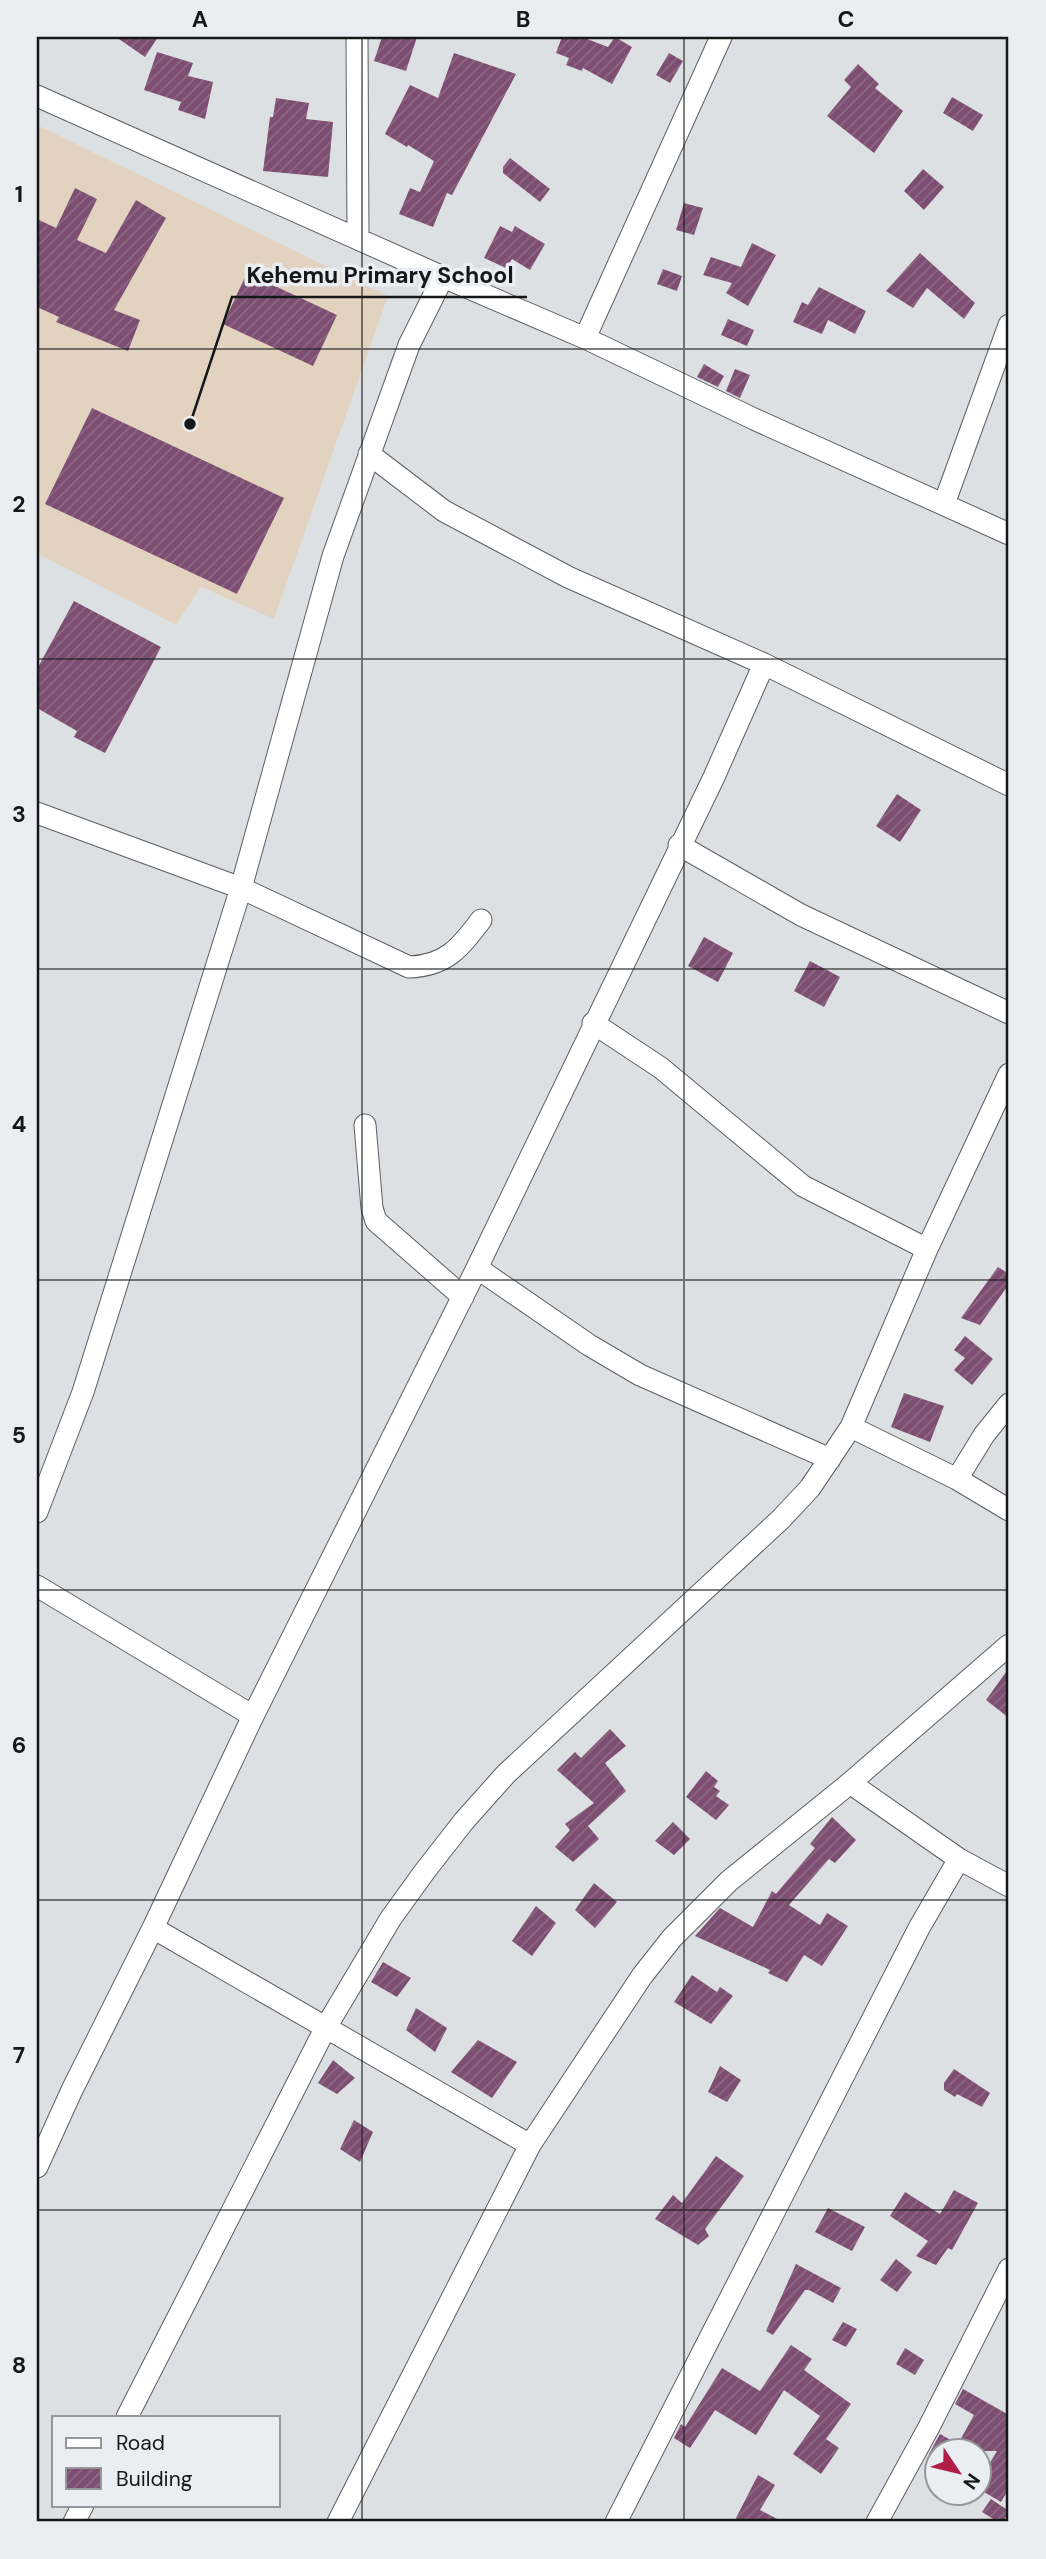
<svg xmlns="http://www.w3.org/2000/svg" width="1046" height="2559" font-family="'DM Sans',sans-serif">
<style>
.education{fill:#e2d3c1}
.building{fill:url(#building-hatch)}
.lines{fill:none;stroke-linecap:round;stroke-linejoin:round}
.minor-casing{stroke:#5d5e62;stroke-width:23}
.minor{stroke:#fff;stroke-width:21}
.grid{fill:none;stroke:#161718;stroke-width:2;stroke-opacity:0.55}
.leader{fill:none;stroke:#161718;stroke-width:2.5}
.callout-dot{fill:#161718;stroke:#eaedf1;stroke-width:2.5}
.callout-label{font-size:23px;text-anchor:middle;font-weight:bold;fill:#161718;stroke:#eaedf1;stroke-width:7;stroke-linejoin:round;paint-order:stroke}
.neatline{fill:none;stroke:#161718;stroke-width:2.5}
.grid-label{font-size:23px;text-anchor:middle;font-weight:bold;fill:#161718}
</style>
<defs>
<pattern id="building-hatch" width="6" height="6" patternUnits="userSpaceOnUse" patternTransform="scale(1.75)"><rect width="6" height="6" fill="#7d4e71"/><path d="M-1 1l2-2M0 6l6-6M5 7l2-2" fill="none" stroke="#8c6983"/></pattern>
</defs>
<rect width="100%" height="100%" fill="#dde0e3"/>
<path class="education" d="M37,125L388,296L274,619L201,587L176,625L37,553Z"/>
<path class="building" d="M116,37H158L145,57Z
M382,37H417L406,71L374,61Z
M562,37H582L608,47L615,37L632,47L612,84L583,68L582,71L566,65L569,58L556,53Z
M157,52L193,63L188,76L213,82L205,119L178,110L181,102L144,90Z
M454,53L516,74L452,195L447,193L433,227L399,214L410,188L420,192L434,161L408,145L407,147L385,134L410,85L438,98Z
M669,53L683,61L670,83L656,75Z
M858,64L879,84L875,88L903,111L874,153L827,116L851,87L844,80Z
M952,97L983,115L973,131L943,113Z
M276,98L309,103L306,119L333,122L328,177L263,171L270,117H273Z
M510,158L550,189L540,202L503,173V167Z
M923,169L944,187L924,210L904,191Z
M75,188L97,199L77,240L106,253L136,200L166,218L114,310L140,320L128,351L56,322L59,317L37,307V219L56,228Z
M684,203L703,208L694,235L676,230Z
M500,226L512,232L515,226L545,244L530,270L512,259L506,268L484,258Z
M752,243L776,255L748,306L726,293L732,283L703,275L711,257L741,267Z
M920,253L975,303L964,319L927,288L913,308L886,291Z
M663,269L682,276L677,291L657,284Z
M247,273L337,315L313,366L223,324Z
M819,287L866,311L855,334L828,320L822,334L793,322L802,302L808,305Z
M728,319L754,330L747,346L721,335Z
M704,364L724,376L718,387L697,377Z
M735,369L750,375L740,398L726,391Z
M92,408L284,498L237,594L45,504Z
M74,601L161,647L105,753L74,737L77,731L37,708V669Z
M897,794L921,810L900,842L876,826Z
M704,937L733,953L718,982L688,966Z
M810,961L840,977L824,1007L794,991Z
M998,1267L1009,1274V1284L980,1325L961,1318Z
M965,1336L993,1359L972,1385L954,1370L965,1358L954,1350Z
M904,1393L944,1406L930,1442L891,1427Z
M1009,1668V1718L986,1700Z
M610,1729L626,1746L605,1763L626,1791L588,1826L599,1839L573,1862L555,1847L570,1830L565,1824L594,1803L557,1770L575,1752L581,1758Z
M706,1771L718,1781L714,1787L720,1791L716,1796L729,1805L716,1820L686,1797Z
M832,1817L856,1840L835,1863L829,1859L789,1905L820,1925L827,1913L848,1926L822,1966L804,1955L787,1982L768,1973L770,1970L695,1936L720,1908L753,1927L772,1891L776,1894L815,1848L810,1844Z
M673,1822L690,1839L674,1855L655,1841Z
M594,1883L617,1902L595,1928L575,1910Z
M536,1906L556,1923L532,1956L512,1941Z
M383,1962L411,1978L397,1997L371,1982Z
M692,1975L717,1992L720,1987L733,1996L711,2024L674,2002Z
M416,2008L447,2028L435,2052L406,2030Z
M478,2040L517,2062L492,2098L451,2072Z
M333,2060L355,2078L337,2094L318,2083Z
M720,2066L741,2080L727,2102L708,2092Z
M954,2069L990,2093L982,2107L957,2094L955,2097L944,2090V2083Z
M354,2120L373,2132L360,2162L340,2149Z
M716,2156L744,2176L705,2229L709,2236L698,2245L655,2219L673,2195L682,2203Z
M954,2190L978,2203L952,2250L948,2248L936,2265L916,2256L928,2241L890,2216L905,2192L940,2214Z
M828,2208L865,2227L852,2251L815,2232Z
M896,2259L912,2272L897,2292L880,2280Z
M796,2264L841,2288L833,2303L809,2290H805L773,2335L766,2331Z
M843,2322L857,2329L846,2347L832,2340Z
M791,2345L812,2359L804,2370L851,2404L826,2439L839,2448L821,2474L793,2454L820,2416L784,2390L756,2435L715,2410L690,2448L674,2438L681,2424L685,2427L722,2368L760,2391Z
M905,2348L924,2360L915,2375L896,2364Z
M963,2389L1009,2415V2488L1001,2502L979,2489V2481L997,2451H937V2459L929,2454L940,2434L958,2444L974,2415L955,2404Z
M758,2475L775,2485L760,2510L783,2522H734Z
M991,2499L1009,2511L1003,2522H998L982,2512Z"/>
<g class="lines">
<g class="minor-casing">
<path id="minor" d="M357,37L358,238
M37,96L443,277L585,338L754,419L1009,534
M585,338L721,37
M369,454L444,511L568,577L764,664L1009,785
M944,504L1009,325
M37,813L241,888L409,967C446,966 461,947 481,920
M679,845L801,915L1009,1013
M593,1023L661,1068L803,1186L927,1249
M365,1125L372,1208L376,1221L463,1297
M477,1268L589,1345L640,1375L830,1459
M851,1427L957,1479L1009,1510
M957,1479L984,1435L1009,1404
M37,1512L83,1392L241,888L333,556L409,345L443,277
M37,1586L253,1716
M850,1783L959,1859L1009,1886
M153,1928L530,2145
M37,2167L72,2090L153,1928L253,1716L477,1268L714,777L764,664
M127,2417L326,2027L391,1918L425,1871L464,1821L506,1774L781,1519L810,1488L851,1427L927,1249L1009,1074
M74,2522L83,2505
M338,2522L530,2145L642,1976L672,1938L729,1881L850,1783L1009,1645
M616,2522L919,1928L959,1859
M877,2522L929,2427L1009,2269"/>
</g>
<use href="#minor" class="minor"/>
</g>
<path class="grid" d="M362,37V2522M684,37V2522M37,349H1009M37,659H1009M37,969H1009M37,1280H1009M37,1590H1009M37,1900H1009M37,2210H1009"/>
<path class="leader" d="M190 424L232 297H527"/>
<circle class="callout-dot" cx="190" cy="424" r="7"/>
<g class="callout-label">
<text x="380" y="283">Kehemu Primary School</text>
</g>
<rect width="1046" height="2559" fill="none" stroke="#eaedf1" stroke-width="77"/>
<rect x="52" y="2416" width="228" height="91" fill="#eaedf1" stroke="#95979a" stroke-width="2"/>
<rect x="66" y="2438" width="35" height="10" fill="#ffffff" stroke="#95979a" stroke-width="2"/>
<text x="116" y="2450" font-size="21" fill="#161718">Road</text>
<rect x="66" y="2468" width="35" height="21" fill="url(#building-hatch)" stroke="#95979a" stroke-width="2"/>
<text x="116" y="2486" font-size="21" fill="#161718">Building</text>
<g transform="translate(958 2472) rotate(125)"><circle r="33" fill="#eaedf1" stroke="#95979a" stroke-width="2"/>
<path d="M0-5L12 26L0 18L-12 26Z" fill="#b01e46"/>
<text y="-10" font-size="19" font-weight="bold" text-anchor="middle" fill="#161718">N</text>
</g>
<rect x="38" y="38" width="969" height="2482" class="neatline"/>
<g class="grid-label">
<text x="200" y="27">A</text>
<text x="523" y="27">B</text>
<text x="846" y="27">C</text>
<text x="19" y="202">1</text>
<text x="19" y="512">2</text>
<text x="19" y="822">3</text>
<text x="19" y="1132">4</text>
<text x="19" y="1443">5</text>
<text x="19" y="1753">6</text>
<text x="19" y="2063">7</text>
<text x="19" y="2373">8</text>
</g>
</svg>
